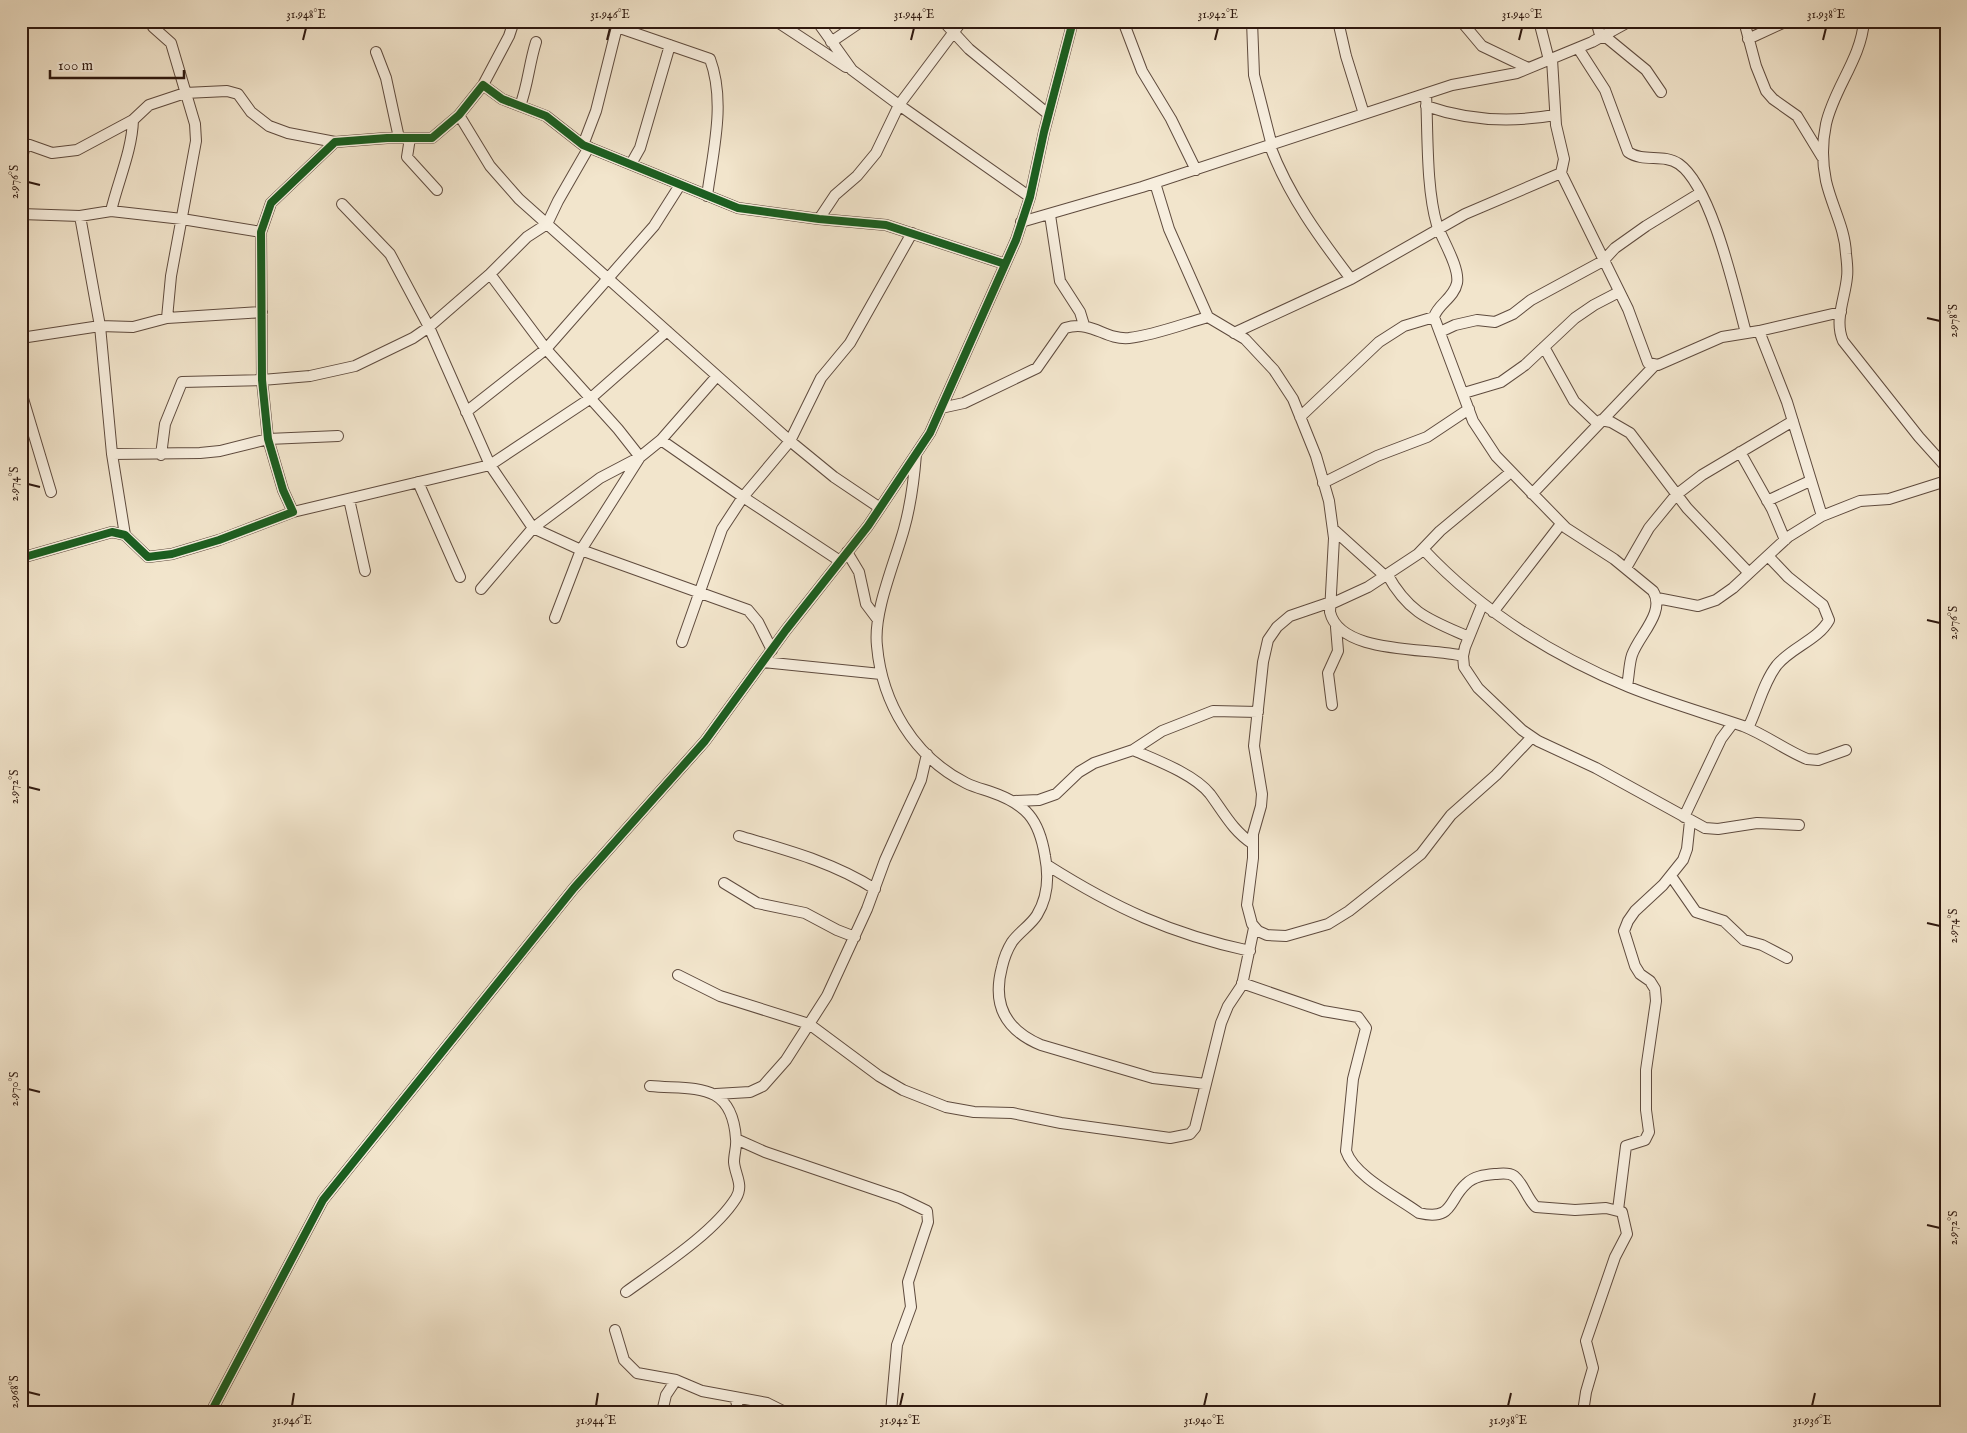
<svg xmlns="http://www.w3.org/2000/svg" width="1967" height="1433" font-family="'IM FELL English',serif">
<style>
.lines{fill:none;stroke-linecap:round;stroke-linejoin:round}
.street-casing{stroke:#5f4b3e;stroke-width:12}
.street{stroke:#f7eede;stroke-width:10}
.cycleway-casing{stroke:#f7eede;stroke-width:11}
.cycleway{stroke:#1b5e20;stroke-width:8}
.ticks{fill:none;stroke:#2e180f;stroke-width:2}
.neatline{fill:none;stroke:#2e180f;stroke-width:2}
.ticks-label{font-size:12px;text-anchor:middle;fill:#2e180f}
</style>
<rect width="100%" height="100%" fill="#f2e5cc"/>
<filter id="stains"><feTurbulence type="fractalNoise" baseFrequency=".004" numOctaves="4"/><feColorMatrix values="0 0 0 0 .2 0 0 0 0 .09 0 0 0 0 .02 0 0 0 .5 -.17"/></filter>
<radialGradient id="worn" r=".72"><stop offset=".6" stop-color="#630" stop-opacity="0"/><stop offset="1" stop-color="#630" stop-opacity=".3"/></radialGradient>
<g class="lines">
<g class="street-casing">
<path id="street" d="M152,21L153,27L171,43L195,124L196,141L171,276L167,318
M619,21L617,27L710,59C726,102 713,151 707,196
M776,21L846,67
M817,21L852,70L899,105L876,153L857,176L835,195L819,219
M943,21L969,49L1048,114
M962,21L899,105L1030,197
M1123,21L1142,71L1171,119L1196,170
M1252,21L1254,75L1272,146
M1338,21L1346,56L1364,114
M1461,21L1482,46L1528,68
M1539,21L1549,60
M1596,21L1601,38H1607L1646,70L1661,92
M1744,21L1756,66L1766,91L1773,99L1797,116L1822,157
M1864,21C1861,59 1834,88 1826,124C1822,143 1822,162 1826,181C1832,207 1845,228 1846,254C1847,262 1848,270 1847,277C1845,299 1834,320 1843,341L1919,437L1946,467
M1748,39L1787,21
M831,42L862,21
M1578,48L1605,90L1628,152C1644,163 1663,153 1679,164C1712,187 1735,293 1746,333
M376,52L386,78L399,138
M483,85L509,36L514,21
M1426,94C1428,132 1426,188 1437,225C1442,239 1460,268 1457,283C1454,298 1438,304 1434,317L1473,421L1496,456L1566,528L1614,559L1653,591C1666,612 1639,635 1632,655C1629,664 1629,676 1627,686
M520,106C528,85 529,64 536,42
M1426,106C1469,121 1510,123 1555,115
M459,115L490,166L519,199L790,441L834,477L880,508
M410,138L407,157L437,190
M21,142L52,153L77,150L133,120L149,105L185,93L227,91L238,94L251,112L269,126L288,133L335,142
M583,145L596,111L616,31
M1270,146C1289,196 1319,237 1351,279
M631,164L640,148L670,45
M21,165L25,143
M1561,173L1628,309L1648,363L1658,365L1722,337L1759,331L1841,312
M1155,183L1169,229L1208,317L1245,339L1274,370L1293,399L1316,456L1329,501L1334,538L1330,612C1340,655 1429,647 1463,656
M342,204L390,254L429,327L490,465L533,528L581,550L748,610L758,622L772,650
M111,211C118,181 132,151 133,120
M21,214L80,216L111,211L182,219L261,232
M1050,215L1060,281L1080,312L1084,325
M80,216L100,326L112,454L125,535
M1021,222L1142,187L1452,85L1517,73L1592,42L1630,21
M1759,331L1787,402L1822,516
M1440,332L1455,325L1477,320L1495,322L1513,314L1531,300L1603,261L1615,248L1646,226L1700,193
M1234,333L1351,279L1465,214L1561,173L1564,159L1556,125L1552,59
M21,338L100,326L133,327L167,318L262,312
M1544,347L1574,401L1598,424
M21,392L51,492
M1464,393L1501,382L1525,365L1575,318L1594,305L1619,292
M941,408L964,403L1037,368L1065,328C1093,320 1104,340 1129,338C1155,335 1183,324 1208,317
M466,412L546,349L654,226L680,185
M1300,417L1379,342L1404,326L1434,317
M1601,420L1611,422L1630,433L1687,508L1749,573
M661,440L743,497L840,561
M1740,452L1772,509L1785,540
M112,454L200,453L220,451L268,439L338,436
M916,454C914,480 911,504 904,529C895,562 873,612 877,646C882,703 914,757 966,783C974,787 982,789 991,792C1026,804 1039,819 1045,856C1049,876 1048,897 1037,915C1031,925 1019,932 1012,942C1007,950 1004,958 1002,967C992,1004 1005,1030 1041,1045L1153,1078L1206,1084
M161,455L165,424L182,382L262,380L310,376L355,366L413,338L429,327L490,274L527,237L547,224L558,201L589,147
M418,482L460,577
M1323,483L1377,456L1427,437L1469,409
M1532,494L1654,366
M349,499L365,571
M1767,501L1810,481
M293,512L490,465L591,398L667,331
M1333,529L1385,576
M1423,549C1480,610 1552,655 1629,687C1666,702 1705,713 1743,726C1766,735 1785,750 1807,759L1818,760L1846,750
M847,552L859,572L866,604L878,620
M21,558L112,532L125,535L148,557L172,554L219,540L293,512L283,490L268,439L262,380L261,232L271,203L335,142L387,138H432L459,115L483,85L502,99L546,116L583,145L738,208L819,219L886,225L1005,264
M1626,568L1649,528L1676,495L1702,475L1793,421
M1387,574C1409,614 1430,620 1469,637
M481,589L533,528L600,478L640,457L618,429L546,349L490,274
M1657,598L1698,606L1716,600L1733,588L1788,537L1822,516L1860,501L1889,499L1946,481
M1331,602L1290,616L1277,627L1268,640L1263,662L1254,746L1262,794L1261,806L1253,834V858L1247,905L1252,924L1258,931L1267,935L1286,936L1328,924L1349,911L1421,854L1451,815L1496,775L1532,737
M1331,604L1368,587L1418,554L1440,531L1511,472
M1482,605L1465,647L1463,656L1464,667L1478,688L1522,730L1538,741L1596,768L1705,828L1718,829L1757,823L1799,825
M1493,612L1561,524
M555,618L581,550L640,457L661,440L717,376
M682,642L722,529L743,497L790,441L821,378L850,343L912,233
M763,662L881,674
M1332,705L1328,673L1338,651L1336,627
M1748,728C1758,708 1763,683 1777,665C1792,647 1818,640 1829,620L1823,605L1788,577L1768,556
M1133,750C1156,760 1194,774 1210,794C1224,813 1233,831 1253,844
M1015,801L1039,800L1056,794L1079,772L1094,763L1133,750L1162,731L1213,711L1258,712
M1684,817L1721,739L1733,723
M739,836C786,850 833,862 875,889
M1047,865C1115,908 1171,934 1250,951
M1671,876L1696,912L1724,921L1744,940L1762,945L1787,958
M724,883L757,903L805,913L837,930L855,937
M678,975L720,996L809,1024L879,1076L903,1090L946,1107L974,1112L1012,1113L1061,1123L1170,1138L1190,1134L1195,1128L1221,1023L1228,1006L1242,985L1254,928
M1242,983L1323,1011L1358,1017L1366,1028L1353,1079L1346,1151C1354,1176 1399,1198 1419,1213C1454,1221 1448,1200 1466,1184C1474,1176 1485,1175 1495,1174C1501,1174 1508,1172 1514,1176C1524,1184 1527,1199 1536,1207L1575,1210L1606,1208L1622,1212L1627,1234L1615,1257L1586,1341L1593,1368L1586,1392L1583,1412
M716,1094L750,1092L763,1086L786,1060L827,996L867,909L885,860L921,780L927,754
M736,1139L765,1152L900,1198L927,1211L928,1222L908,1282L911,1307L897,1345L891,1412
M1618,1210L1626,1146L1645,1140L1649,1132L1646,1110V1070L1656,1001L1655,989L1650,981L1640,974L1635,966L1624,931L1628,921L1635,911L1663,885L1683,860L1687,849L1690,821
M626,1292C659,1268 714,1233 736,1198C744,1185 735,1175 734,1162C734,1154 737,1146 736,1139C732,1080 693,1090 650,1086
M615,1330L624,1360L637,1373L676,1380L702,1391L767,1403L785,1412
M735,1397L739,1412
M211,1412L323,1200L574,888L705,741L786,630L868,526L930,433L1016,240L1030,197L1044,132L1073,21
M662,1412L666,1395L676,1380"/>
</g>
<use href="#street" class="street"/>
<g class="cycleway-casing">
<path id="cycleway" d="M21,558L112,532L125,535L148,557L172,554L219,540L293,512L283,490L268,439L262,380L261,232L271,203L335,142L387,138H432L459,115L483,85L502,99L546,116L583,145L738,208L819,219L886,225L1005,264
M211,1412L323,1200L574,888L705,741L786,630L868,526L930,433L1016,240L1030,197L1044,132L1073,21"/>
</g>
<use href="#cycleway" class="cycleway"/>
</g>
<path class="ticks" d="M303,40L306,28M607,40L610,28M911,40L914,28M1215,40L1218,28M1519,40L1522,28M1823,40L1826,28M28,182L40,185M1927,318L1940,321M28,484L40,487M1927,620L1940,623M28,787L40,790M1927,923L1940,926M28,1089L40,1092M1927,1225L1940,1228M28,1392L40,1395M292,1406L294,1393M596,1406L598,1393M900,1406L903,1393M1204,1406L1207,1393M1508,1406L1511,1393M1812,1406L1815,1393"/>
<rect width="1967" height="1433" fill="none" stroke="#f2e5cc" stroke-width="55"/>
<path d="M50 70v8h134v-8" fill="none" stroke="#2e180f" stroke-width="2.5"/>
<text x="58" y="70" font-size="15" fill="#2e180f" stroke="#f7eede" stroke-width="4" paint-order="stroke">100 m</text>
<rect x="28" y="28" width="1912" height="1378" class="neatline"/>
<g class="ticks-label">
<text x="306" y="18">31.948°E</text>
<text x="610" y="18">31.946°E</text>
<text x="914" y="18">31.944°E</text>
<text x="1218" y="18">31.942°E</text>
<text x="1522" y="18">31.940°E</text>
<text x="1826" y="18">31.938°E</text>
<text transform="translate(14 182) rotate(-90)" y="4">2.976°S</text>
<text transform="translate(1953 321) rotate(-90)" y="4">2.978°S</text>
<text transform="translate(14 484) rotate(-90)" y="4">2.974°S</text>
<text transform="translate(1953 623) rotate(-90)" y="4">2.976°S</text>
<text transform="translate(14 787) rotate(-90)" y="4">2.972°S</text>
<text transform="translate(1953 926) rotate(-90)" y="4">2.974°S</text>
<text transform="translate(14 1089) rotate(-90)" y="4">2.970°S</text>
<text transform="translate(1953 1228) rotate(-90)" y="4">2.972°S</text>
<text transform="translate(14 1392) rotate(-90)" y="4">2.968°S</text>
<text x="292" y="1424">31.946°E</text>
<text x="596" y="1424">31.944°E</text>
<text x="900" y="1424">31.942°E</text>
<text x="1204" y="1424">31.940°E</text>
<text x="1508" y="1424">31.938°E</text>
<text x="1812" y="1424">31.936°E</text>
</g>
<rect width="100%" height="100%" filter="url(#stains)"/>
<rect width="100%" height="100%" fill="url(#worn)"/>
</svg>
